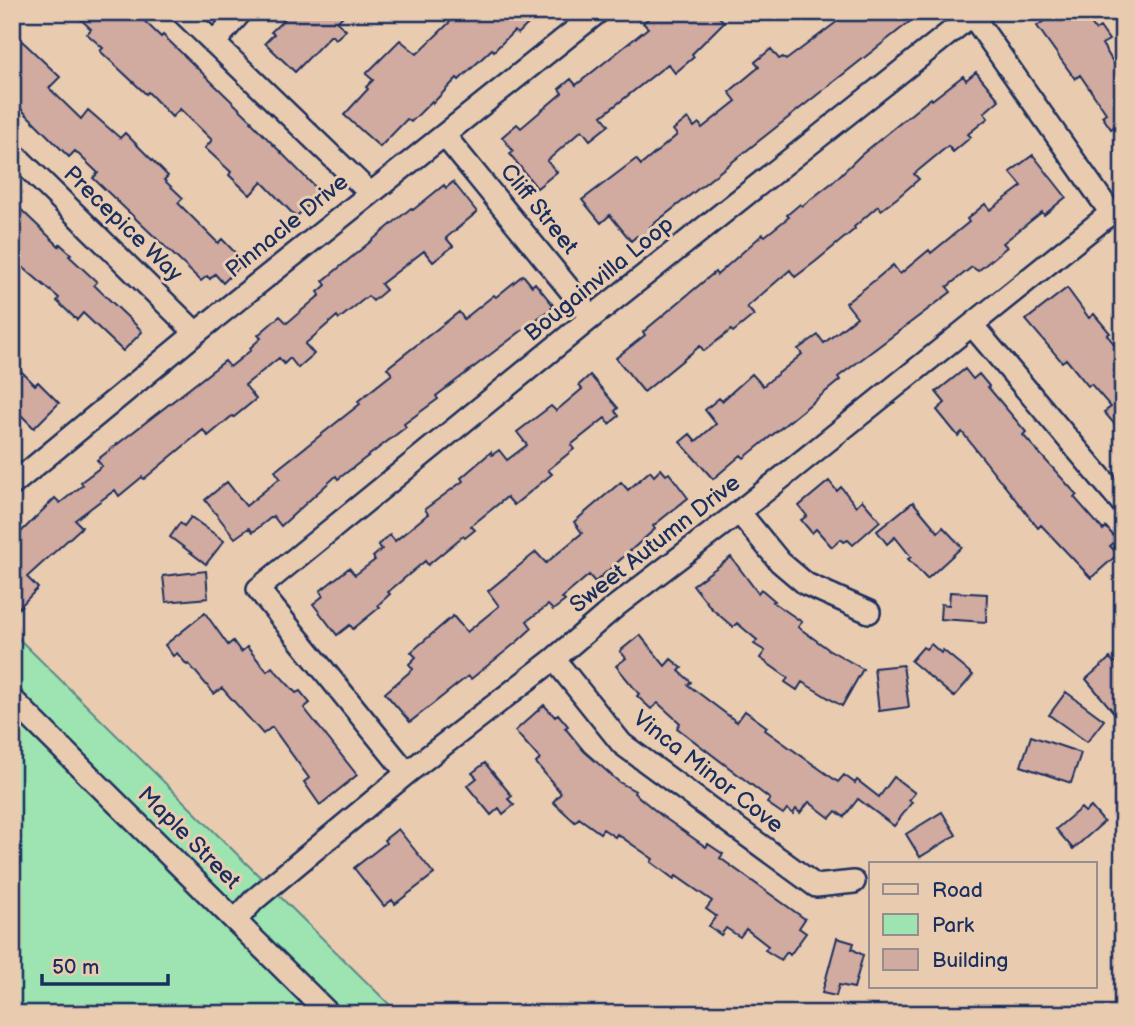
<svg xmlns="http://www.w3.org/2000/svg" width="1135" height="1026" font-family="'Balsamiq Sans',sans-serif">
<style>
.green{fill:#9de4b1;stroke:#5c8a88;stroke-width:2}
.building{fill:#d1aaa0;stroke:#1b2f5e;stroke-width:2}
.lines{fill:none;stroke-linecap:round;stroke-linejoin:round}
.minor-casing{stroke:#1b2f5e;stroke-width:26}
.minor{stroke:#e9ccb0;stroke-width:21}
.labels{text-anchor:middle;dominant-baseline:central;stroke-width:6;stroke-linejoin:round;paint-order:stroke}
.street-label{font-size:23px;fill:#1b2f5e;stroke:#e9ccb0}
</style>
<rect width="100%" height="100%" fill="#e9ccb0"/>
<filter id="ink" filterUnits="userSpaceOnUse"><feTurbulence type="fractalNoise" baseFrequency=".0143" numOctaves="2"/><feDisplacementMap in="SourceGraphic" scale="14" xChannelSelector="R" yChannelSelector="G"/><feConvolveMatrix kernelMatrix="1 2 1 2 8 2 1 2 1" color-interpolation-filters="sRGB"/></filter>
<g filter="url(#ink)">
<path class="green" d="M12,632L399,1014H12Z"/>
<path class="building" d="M73,12H135L161,37L163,35L252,121L251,122L318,190L307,201L310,203L296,217L262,182L250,195L229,175L231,172L205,148L212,140L180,109L172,117L148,92L146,94L100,51L103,48L87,34L91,29Z
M292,12H347L337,22L346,30L336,39L331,35L295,72L265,43L274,34L271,32Z
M456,12H523L531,21L518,34L514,31L494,51L492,49L459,80L457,78L433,103L432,101L411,122L407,119L380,147L344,115L368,89L366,87L373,80L366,74L400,40L417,54L451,21L449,19Z
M656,12H714L724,22L692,54L694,57L675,73L668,64L602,116L609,125L590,140L582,130L547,161L557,172L537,188L510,154L513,151L502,137L517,124L521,128L562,93L559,89L571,79L576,85L648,28L643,23Z
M850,12H922L650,227L657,235L645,245L637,236L631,241L610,215L601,223L582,200L636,159L641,165L677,135L673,130L688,118L694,127L699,123L702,128L736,101L729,92L759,67L755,62L771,49L779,59L783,57L786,60Z
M1056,12H1083L1095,30L1100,27L1109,40L1102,44L1123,78V120L1111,129L1102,116L1106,113L1080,75L1075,79L1037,26Z
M21,40L60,77L49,88L81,119L88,110L120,138L125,133L168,176L164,180L183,198L178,203L218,243L222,239L244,262L223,283L215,274L210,279L207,276L201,281L93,178L98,173L75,151L69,157L12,100V50Z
M976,72L999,100L984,113L988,118L968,134L971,137L953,152L948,146L914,174L919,179L897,198L881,210L878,206L854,227L855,229L815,262L795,277L790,270L747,307L754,315L733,332L731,330L704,351L700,346L644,392L616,358L645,335L643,332L715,272L717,275L763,234L765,236L789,217L787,215L800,204L802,206L833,182L861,155L931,98L932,100L963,76L966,80Z
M1033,155L1066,197L1044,215L1042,212L1003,243L1007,247L978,271L972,267L947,287L951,292L838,377L840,380L744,458L741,455L713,479L680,442L690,434L696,441L716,424L705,410L719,398L722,401L752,374L763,386L802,354L798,349L818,335L824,343L857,317L846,303L875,280L893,265L900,274L929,250L931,253L969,222L967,219L985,204L990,210L1022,186L1010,172Z
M453,182L477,212L446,238L453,246L433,262L424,251L381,284L386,290L373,301L368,296L339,319L337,316L305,344L314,354L298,368L290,358L284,364L279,358L245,385L256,399L234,417L232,416L208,436L203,430L144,479L142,477L119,496L115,490L75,520L82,527L27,577L38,588L12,615V524L20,533L55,498L60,503L83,485L81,482L102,466L97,460L225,361L230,367L251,350L250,348L261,338L258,335L280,316L287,323L320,295L318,292L326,285L323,281L411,208L413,210L444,185L446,188Z
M12,201L59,246L60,244L71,254L69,256L97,282L94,285L139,328L142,332L123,351L83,313L77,320L57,301L59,298L12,258Z
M523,275L532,286L535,283L554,306L436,396L438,399L404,424L406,427L338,479L336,476L281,526L273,516L253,532L249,528L235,538L205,500L227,482L246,506L280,478L275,471L360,404L358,401L392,374L387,368L459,312L464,319L494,295L496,297Z
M1067,288L1089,318L1094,314L1110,333L1107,335L1123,355V434L1104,412L1111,407L1091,384L1088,386L1066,359L1062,362L1026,320Z
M12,362L35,385L38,382L59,403L34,428L12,406Z
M965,369L973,379L979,374L989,386L988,387L1026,432L1023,435L1077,495L1074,497L1103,530L1106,527L1117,540L1110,546L1118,554L1091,578L1041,525L1038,528L962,432L958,436L937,410L945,403L936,392Z
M590,375L618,408L615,411L619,416L609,424L605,418L571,445L574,449L548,470L552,474L514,505L507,497L471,526L475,530L465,538L463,536L428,565L425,561L388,592L390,594L378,605L380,607L353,629L350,625L337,635L313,604L323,596L320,591L349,568L355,575L375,560L373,557L382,549L378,545L390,535L395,541L428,514L425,509L463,481L461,478L491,452L492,455L499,450L507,460L527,445L517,432L551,406L556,411L582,389L579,385Z
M661,469L666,475L669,473L688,498L653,526L655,529L595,582L589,575L562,598L565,601L553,610L548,605L527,621L532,628L518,641L471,679L468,676L410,722L385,693L413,669L409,664L416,657L411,652L453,616L467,632L499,606L488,591L536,552L546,563L582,533L574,522L621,482L628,490L650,471L654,476Z
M829,481L837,491L841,487L856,506L862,500L880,521L853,545L848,540L844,542L841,539L832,547L816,529L812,533L801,520L807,516L799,506Z
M913,502L938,532L943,527L962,547L927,579L908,559L911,557L895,537L887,544L877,531Z
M191,517L224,541L206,564L170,537L180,523L184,526Z
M731,557L758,593L761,589L775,601L773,602L802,622L798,627L828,649L863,669L842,706L802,682L797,690L785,682L788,678L760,658L765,651L754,644L757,640L737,623L733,627L712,609L693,585Z
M206,571L208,598L166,602L163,576Z
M950,592L987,594L986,622L940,619L941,604L949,605Z
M205,613L228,645L233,641L241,652L247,647L267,671L272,667L296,693L300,691L310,703L304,708L357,775L320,805L304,782L309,778L272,727L263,734L222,688L214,694L189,664L187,665L177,653L173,656L165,645Z
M640,635L665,666L671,659L682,668L679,671L691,682L688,685L737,722L745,711L767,727L765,730L838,782L844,775L855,783L857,780L879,797L894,777L915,793L909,800L912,802L894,826L858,799L844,817L836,811L830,818L809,802L800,813L796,809L793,814L787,809L783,814L767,803L770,799L677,728L680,723L658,703L651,709L637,696L639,694L616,666L626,658L620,651Z
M931,644L941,653L943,650L973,675L954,697L911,661L923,647L926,649Z
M1123,656V709L1116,715L1086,679L1110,658L1114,663Z
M903,665L909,707L879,711L874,668Z
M1066,692L1104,720L1087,742L1049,715Z
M544,705L555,717L558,714L568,726L565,728L584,751L619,782L635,791L634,793L662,816L706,847L708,844L723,854L720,858L805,919L799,928L806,933L790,955L787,952L781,960L765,950L768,946L746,929L740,937L726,928L721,935L709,926L716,916L706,909L712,901L676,876L674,879L651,862L653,859L617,834L615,837L603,829L600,833L579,818L575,822L553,802L561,793L536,763L540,759L515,731Z
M1031,736L1081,753L1071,783L1021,766Z
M485,763L512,796L508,799L514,805L503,814L499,808L491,815L467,786L477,778L472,773Z
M1091,807L1104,822L1073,849L1056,829L1081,808L1085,812Z
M942,812L956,835L920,857L906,834Z
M398,829L434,874L395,904L392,900L384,906L354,868L386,843L384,840Z
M837,938L854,943L852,949L863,955L854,988L839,985L836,996L822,993Z"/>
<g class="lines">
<g class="minor-casing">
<path id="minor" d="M182,12L370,193
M214,43L241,12
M444,135L592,317
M12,152L196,333
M972,325L1123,504
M12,485L196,333L598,12
M739,512L780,562L806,584L869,612
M554,659L622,744L816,886L854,882
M12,699L329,1014
M236,920L254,900L407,773L554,659L616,606L739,512L1111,213L972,15L592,317L258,589L407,773"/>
</g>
<use href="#minor" class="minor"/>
</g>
</g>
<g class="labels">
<g class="street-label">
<text transform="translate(539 209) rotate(51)">Cliff Street</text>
<text transform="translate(123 224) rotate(44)">Precepice Way</text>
<text transform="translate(287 226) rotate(-39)">Pinnacle Drive</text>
<text transform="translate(599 279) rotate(-39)">Bougainvilla Loop</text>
<text transform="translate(655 544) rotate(-38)">Sweet Autumn Drive</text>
<text transform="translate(708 772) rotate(38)">Vinca Minor Cove</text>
<text transform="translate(189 838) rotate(45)">Maple Street</text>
</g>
</g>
<rect width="1135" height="1026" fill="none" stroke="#e9ccb0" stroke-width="42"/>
<rect x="21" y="21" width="1093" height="984" fill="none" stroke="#1b2f5e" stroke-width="2.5" filter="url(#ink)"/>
<rect x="869" y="862" width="228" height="126" fill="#e9ccb0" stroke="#978d8f" stroke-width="2"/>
<rect x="883" y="884" width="35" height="10" fill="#e9ccb0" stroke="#978d8f" stroke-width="2"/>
<text x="932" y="897" font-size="21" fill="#1b2f5e">Road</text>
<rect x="883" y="914" width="35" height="21" fill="#9de4b1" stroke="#978d8f" stroke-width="2"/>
<text x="932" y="932" font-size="21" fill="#1b2f5e">Park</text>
<rect x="883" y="949" width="35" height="21" fill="#d1aaa0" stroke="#978d8f" stroke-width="2"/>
<text x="932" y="967" font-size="21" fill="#1b2f5e">Building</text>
<path d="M42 974v10h126v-10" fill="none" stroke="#1b2f5e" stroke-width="3.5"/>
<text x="52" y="974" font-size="21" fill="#1b2f5e" stroke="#e9ccb0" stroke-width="5" paint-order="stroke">50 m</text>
</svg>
